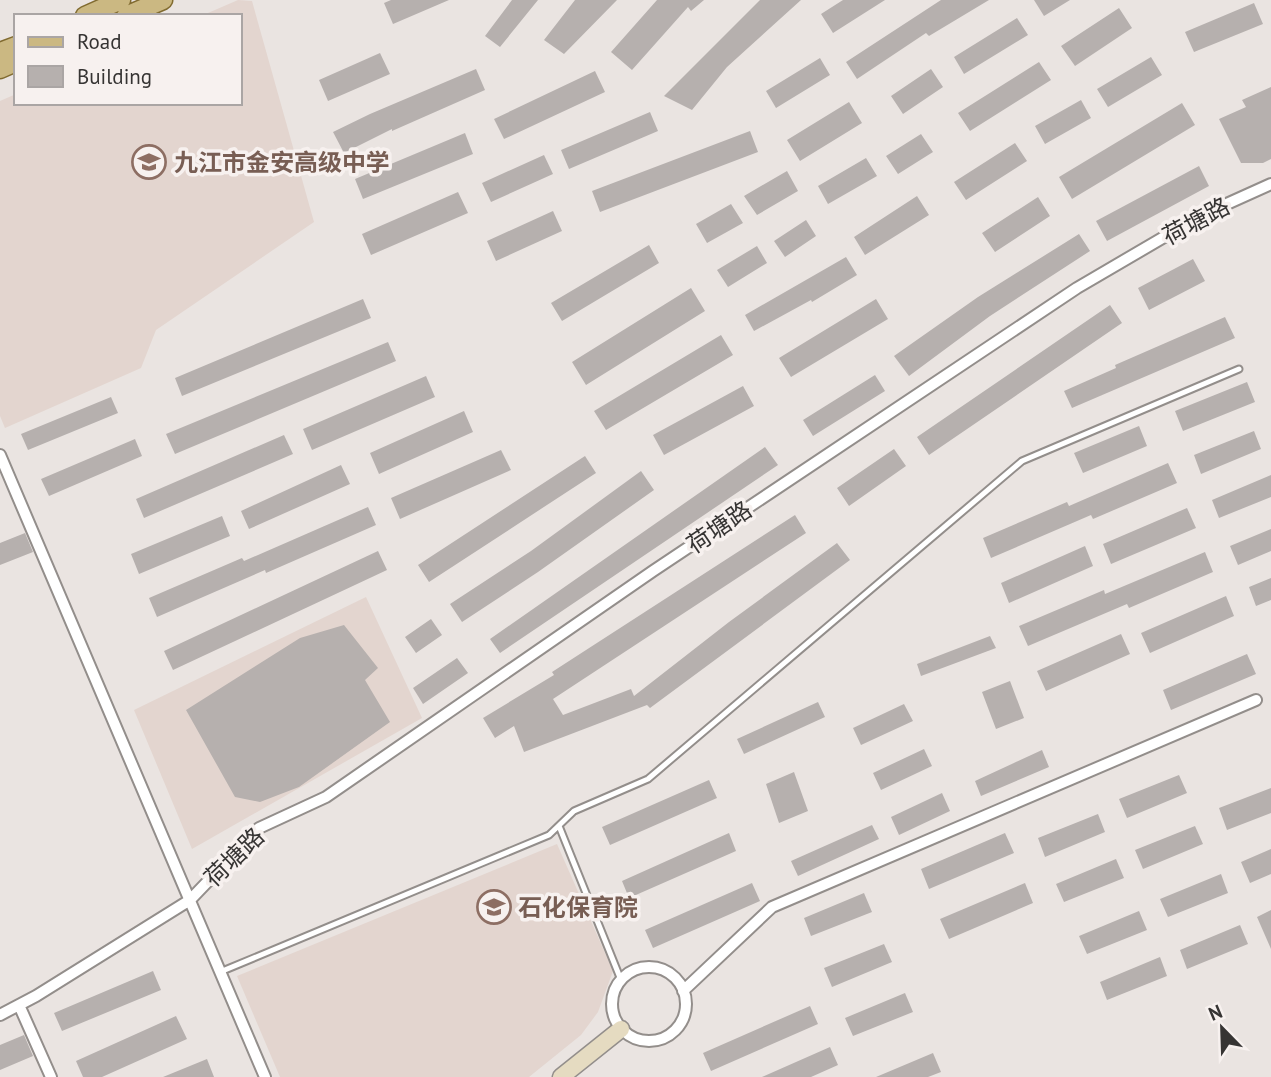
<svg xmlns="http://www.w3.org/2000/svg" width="1271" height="1077" font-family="'PT Sans','Noto Sans SC',sans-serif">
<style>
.built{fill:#e3d5cf}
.building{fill:#b6b0ae}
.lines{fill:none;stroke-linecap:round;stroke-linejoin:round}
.lane-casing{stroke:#938e8b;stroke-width:9}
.street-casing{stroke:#938e8b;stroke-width:14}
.secondary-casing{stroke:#938e8b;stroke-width:19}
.primary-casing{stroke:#816b30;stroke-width:21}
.lane{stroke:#fff;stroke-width:5}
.street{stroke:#fff;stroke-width:10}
.secondary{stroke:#e5dbc1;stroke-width:16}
.primary{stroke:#cbb882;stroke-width:18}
.labels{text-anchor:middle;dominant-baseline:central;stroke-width:7;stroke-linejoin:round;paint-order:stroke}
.education-label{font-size:24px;font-weight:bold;fill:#785e54;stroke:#f7f1ef;text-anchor:start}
.street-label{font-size:24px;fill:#363433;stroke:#f7f1ef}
</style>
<rect width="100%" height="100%" fill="#eae4e1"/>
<path class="built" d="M238,0L252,1L314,222L156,330L141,368L5,428L0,416V101L16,94V103H240V16H201Z
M366,597L422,718L192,849L134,710Z
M557,844L613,971L598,1012L581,1035L529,1077H280L237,976Z"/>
<path class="building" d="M391,0H449L393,24L384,3Z
M512,0H538L500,47L485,36Z
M575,0H617L564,54L544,40Z
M657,0H704L691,11L688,7L632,70L611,52Z
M760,0H801L727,67L692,110L664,96Z
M843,0H885L833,33L821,14Z
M941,0H989L929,36L926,33L857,79L846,62Z
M1034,0H1070L1044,16Z
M1254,3L1263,24L1194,52L1185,32Z
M1119,8L1132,28L1075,66L1061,46Z
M1017,18L1028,35L964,74L954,57Z
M380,53L390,74L328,101L319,80Z
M1151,57L1162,75L1108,107L1097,89Z
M820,58L830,75L776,108L766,91Z
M1039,62L1051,80L970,131L958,113Z
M476,69L485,90L392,131V129L344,153L333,132L370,114Z
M931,69L943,87L903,114L891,96Z
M595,71L605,92L504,139L494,119Z
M1271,87V159L1263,163H1241L1219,119L1246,107L1242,100Z
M1081,100L1091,118L1045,144L1035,126Z
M849,102L862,123L800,161L787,140Z
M1182,103L1195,125L1072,199L1059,177Z
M650,112L658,131L569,169L561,150Z
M750,131L758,152L600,212L592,191Z
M465,133L473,154L363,199L355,179Z
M921,134L933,152L898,174L886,156Z
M1015,143L1027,161L966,200L954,182Z
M544,155L553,174L491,202L482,183Z
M866,158L877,176L828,204L818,186Z
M1199,166L1209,186L1107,241L1096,221Z
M787,171L798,191L757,215L744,196Z
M458,192L468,213L371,255L362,234Z
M917,196L929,215L865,255L854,237Z
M1038,197L1050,216L995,252L982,233Z
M731,204L743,223L707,243L696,224Z
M553,211L562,231L496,261L487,241Z
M806,220L816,236L785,257L774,241Z
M1079,234L1090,251L990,316L909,376L894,356L978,297Z
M649,245L659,263L562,321L551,303Z
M757,246L767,263L728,287L717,270Z
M846,257L857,275L812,302L811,300L754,331L745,315Z
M1193,259L1205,281L1149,310L1138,288Z
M691,288L705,311L586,385L572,362Z
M363,299L371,318L182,396L175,378Z
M876,299L888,319L791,377L779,358Z
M1110,305L1122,323L929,455L917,437Z
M1225,317L1235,338L1072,408L1064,391L1116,368L1115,365Z
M721,335L733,355L606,430L594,411Z
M388,342L396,361L175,454L166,434Z
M875,375L885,391L813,436L803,420Z
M426,376L435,397L312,450L303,429Z
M1247,382L1255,402L1183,431L1175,411Z
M743,386L754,406L664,455L653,435Z
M111,397L118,413L28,450L21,434Z
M464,411L473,432L379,474L370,453Z
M1139,426L1147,446L1083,473L1074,453Z
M1254,431L1261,449L1201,474L1194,455Z
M284,435L293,454L144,518L136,499Z
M135,439L142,456L49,496L41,479Z
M765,447L778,465L500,653L490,639Z
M894,449L906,466L849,506L837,488Z
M501,450L511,470L400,519L391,498Z
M585,456L596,473L429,582L418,565Z
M1168,463L1177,483L1093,519L1091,515L991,558L983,538L1067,502L1069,506Z
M341,465L350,484L249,529L241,511Z
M641,471L654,490L538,572L462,622L450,604L531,551Z
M1271,475V497L1219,518L1212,500Z
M368,507L376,525L266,573L265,570L157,617L149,598L242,558L244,561Z
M1187,508L1196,528L1111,564L1103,544Z
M795,515L806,533L553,699L563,715L631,689L634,696L729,622L837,543L850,560L650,708L647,705L524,752L514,726L495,738L483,718L554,675L552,672Z
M222,516L230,536L139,574L131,554Z
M1271,529V551L1238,565L1230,546Z
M25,533L33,552L0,565V543Z
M1085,546L1093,566L1009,603L1001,583Z
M378,551L387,570L173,670L164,651Z
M1205,552L1213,572L1129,608L1127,604L1028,646L1019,626L1104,590L1105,594Z
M1271,578V600L1256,606L1249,587Z
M1226,596L1234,616L1150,653L1141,633Z
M431,619L442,635L416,653L405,637Z
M344,625L378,668L365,680L390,722L299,787L260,802L235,797L186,710L300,638Z
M1121,634L1130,654L1046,691L1037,671Z
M990,636L996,648L921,676L917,664Z
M1247,654L1256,674L1171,710L1163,690Z
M457,658L468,673L423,704L413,688Z
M1010,681L1024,718L996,729L982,692Z
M818,702L825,717L744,754L737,739Z
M904,704L913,721L861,745L853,728Z
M924,749L932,766L881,790L873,773Z
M1042,750L1049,767L981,796L975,781Z
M794,772L808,811L779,823L766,784Z
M1179,775L1187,793L1127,818L1119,799Z
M709,780L717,798L610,845L602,827Z
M1271,788V813L1227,830L1219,808Z
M942,793L950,811L899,835L891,817Z
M1098,814L1105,832L1045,857L1038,838Z
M872,825L879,839L798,876L791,861Z
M1195,826L1203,844L1143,869L1135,850Z
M729,833L736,851L629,898L622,881Z
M1005,833L1014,853L929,889L921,869Z
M1271,849V874L1250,883L1241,862Z
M1116,859L1124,878L1064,902L1056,884Z
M1221,874L1228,893L1168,917L1160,899Z
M752,883L760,901L653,948L645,930Z
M1025,883L1033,903L949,939L940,919Z
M864,893L872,912L811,936L804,918Z
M1271,910V949L1257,917Z
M1139,911L1147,930L1087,954L1079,936Z
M1240,925L1248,944L1187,969L1180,950Z
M884,944L892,962L832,987L824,968Z
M1160,957L1167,976L1107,1000L1100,982Z
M153,971L161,990L62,1031L54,1013Z
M905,993L913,1012L853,1036L845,1018Z
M810,1006L818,1024L711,1071L703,1053Z
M176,1016L187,1039L102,1077H83L76,1061Z
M24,1035L33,1056L0,1070V1045Z
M830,1047L838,1065L811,1077H762Z
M933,1053L941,1072L928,1077H876Z
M207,1059L214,1077H163Z"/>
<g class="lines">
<g class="lane-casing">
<path id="lane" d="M559,826L621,980
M220,972L549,835L574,811L648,779L1022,461L1239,369"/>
</g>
<g class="street-casing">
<path id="street" d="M0,455L265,1077
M612 1004a37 37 0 1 1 74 0a37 37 0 1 1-74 0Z
M683,991L772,907L1256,700
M19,1005L51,1077
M0,1015L36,996L190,900L259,828L326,797L653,571L1077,288L1200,216L1271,184"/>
</g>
<g class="secondary-casing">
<path id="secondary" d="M561,1077L621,1029"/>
</g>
<g class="primary-casing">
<path id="primary" d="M85,16L121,0
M126,16L163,0
M0,52L16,46
M0,69L16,62"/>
</g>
<use href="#lane" class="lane"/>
<use href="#street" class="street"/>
<use href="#secondary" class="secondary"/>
<use href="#primary" class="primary"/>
</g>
<defs>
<g id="school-ring" transform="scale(1.75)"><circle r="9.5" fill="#f7f1ef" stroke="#8d6e63" stroke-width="1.5"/><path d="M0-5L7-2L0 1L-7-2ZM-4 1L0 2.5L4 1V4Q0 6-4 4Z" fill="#8d6e63"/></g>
</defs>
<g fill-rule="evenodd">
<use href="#school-ring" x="149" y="162"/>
<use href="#school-ring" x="494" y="907"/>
</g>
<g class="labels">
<g class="education-label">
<text x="174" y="162">九江市金安高级中学</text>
<text x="518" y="907">石化保育院</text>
</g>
<g class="street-label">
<text transform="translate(1196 221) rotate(-28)">荷塘路</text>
<text transform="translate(719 527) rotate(-34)">荷塘路</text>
<text transform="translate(234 857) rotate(-44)">荷塘路</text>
</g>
</g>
<rect x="14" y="14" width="228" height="91" fill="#f7f1ef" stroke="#aaa5a4" stroke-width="2"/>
<rect x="28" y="37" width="35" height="10" fill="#cbb882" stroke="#aaa5a4" stroke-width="2"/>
<text x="77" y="49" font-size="21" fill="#363433">Road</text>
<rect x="28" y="66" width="35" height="21" fill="#b6b0ae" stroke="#aaa5a4" stroke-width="2"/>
<text x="77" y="84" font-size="21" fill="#363433">Building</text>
<g transform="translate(1222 1028) rotate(337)" stroke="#f7f1ef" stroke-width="5" paint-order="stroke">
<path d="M0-5L12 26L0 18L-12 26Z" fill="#363433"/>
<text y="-10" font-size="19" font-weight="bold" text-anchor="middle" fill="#363433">N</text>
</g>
</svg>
